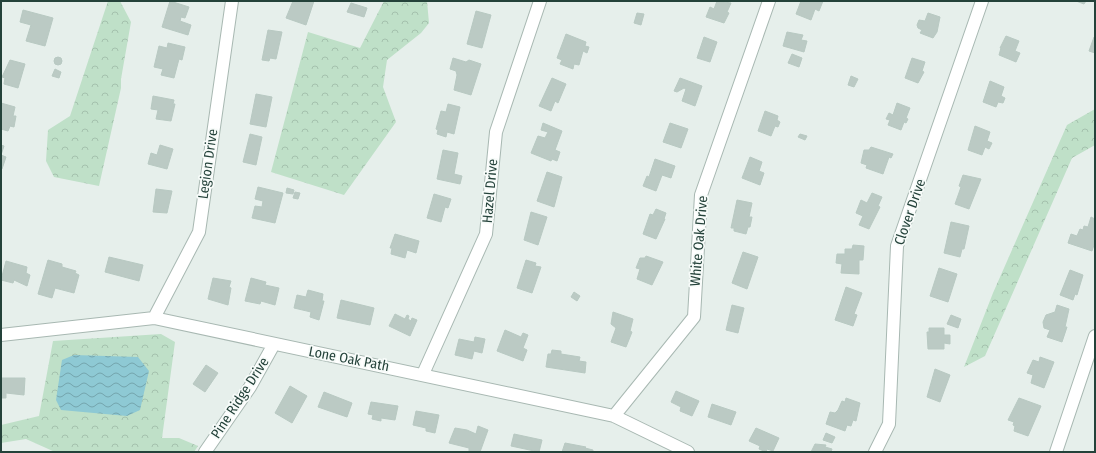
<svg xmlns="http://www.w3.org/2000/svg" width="1096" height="453" font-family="'Fira Sans Condensed',sans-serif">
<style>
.forest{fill:url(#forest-crowns)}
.water{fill:url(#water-waves)}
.building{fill:#bbcac4;stroke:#b8c9c2}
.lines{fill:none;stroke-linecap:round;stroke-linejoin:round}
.minor-casing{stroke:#a8b8b2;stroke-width:14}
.minor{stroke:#fff;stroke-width:12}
.labels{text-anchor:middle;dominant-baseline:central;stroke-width:3.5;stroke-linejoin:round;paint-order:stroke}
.street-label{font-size:14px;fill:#24423a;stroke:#f7fbf9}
</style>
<defs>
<pattern id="forest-crowns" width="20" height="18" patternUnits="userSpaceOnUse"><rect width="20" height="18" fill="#bfe0c8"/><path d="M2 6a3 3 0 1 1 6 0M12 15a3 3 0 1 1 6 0" fill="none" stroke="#a4c1ad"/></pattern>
<pattern id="water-waves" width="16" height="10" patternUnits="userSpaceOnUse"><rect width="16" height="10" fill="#8ec9d4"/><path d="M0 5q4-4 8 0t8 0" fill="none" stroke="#74a5ad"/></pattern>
</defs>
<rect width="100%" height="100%" fill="#e6efeb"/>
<path class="forest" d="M108,1H120L131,22L121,79V88L99,186L54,177L46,161L48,130L70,116Z
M384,1H427L429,23L421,33L387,60L383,87L396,122L344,195L271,172L308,32L360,48Z
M1095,109V145L1072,158L985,356L964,367L993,293L1067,125Z
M161,334L175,342L162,438H179L198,446L194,452H55L26,439L1,443V425L39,416L53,341Z"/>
<path class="water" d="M74,355L138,357L149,371L140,410L127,416L61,410L56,400L62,360Z"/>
<path class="building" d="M170,1L189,7L185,18L181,17L180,21L191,25L188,35L162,27Z
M293,1H314L306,25L286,18Z
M717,1L731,3L727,12L729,13L724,23L706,17L710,7L714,9Z
M801,1H823L819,11L815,9L811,20L796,14Z
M1076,1H1086L1084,4Z
M351,3L367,8L364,17L347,12Z
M23,10L53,18L45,46L26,41L31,25L20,22Z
M476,11L491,15L482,48L467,44Z
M637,13L644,14L641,25L634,23Z
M928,13L940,17L937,32L933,38L920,33L922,30L918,28L917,25L919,20L925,21Z
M268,30L282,32L276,59L270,58L269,61L262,60Z
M787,32L803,35L801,40L807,41L804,52L783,46Z
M566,34L586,42L585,46L589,47L587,53L583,51L579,65L574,64L573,69L560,64L562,60L557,58Z
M1006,36L1019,41L1015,51L1020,53L1016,62L999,55L1001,48H1000Z
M704,37L717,42L710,62L697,58Z
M1094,37L1095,38V53L1089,51Z
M168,43L185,47L182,60L179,59L174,78L161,75L163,69L154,67L159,46L167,48Z
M792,54L802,58L799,67L788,63Z
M54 61a4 4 0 1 1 8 0a4 4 0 1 1-8 0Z
M453,58L466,62L469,60L481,64L471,95L454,90L457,75L456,71L450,69Z
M912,58L925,62L922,71L924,72L918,83L905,78Z
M10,60L25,64L18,88L4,84L5,78L2,77Z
M55,69L61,72L59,78L52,76Z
M851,76L858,79L854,87L848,85Z
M552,78L566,84L558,103L555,101L551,111L539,106Z
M680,78L702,86L695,106L682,101L686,89L684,88L677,92L674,91Z
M990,81L1004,87L1001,96L1005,98L1003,103L998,102L996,107L983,102Z
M256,94L272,97L266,127L250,124Z
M153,96L174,100L173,104H175L171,121L156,119L158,110L151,109Z
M1,103L15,107L13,116H16L14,127L10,126L8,131L1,129Z
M897,103L910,108L906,118L908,119L906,123L904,122L901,130L888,125L890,120L886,119L889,113L893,115Z
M448,104L460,107L454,134L447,132L446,137L437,134L438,130L436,129L441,111L446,112Z
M765,111L778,116L777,120L780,122L778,127L775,126L771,136L758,131Z
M543,123L562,131L555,150L560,152L557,161L552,159L551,161L531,153L538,136L545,138L548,132L541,130Z
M670,123L688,129L681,148L663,142Z
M975,126L990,132L987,141L992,143L989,149L985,147L982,155L968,150Z
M250,134L262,137L256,165L243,162Z
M800,134L807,136L805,140L798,137Z
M1,145L4,146L1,155L6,157L2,169L1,168Z
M160,145L173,149L167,169L148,164L151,153L157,155Z
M871,147L893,154L891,158L889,157L883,174L866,168L867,165L861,163L864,150H869Z
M443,150L458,153L454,174L462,176L460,184L437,179Z
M750,157L762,162L759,171L764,173L760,185L742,178Z
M655,159L675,166L671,178L662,175L656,191L643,186L647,176L649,177Z
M547,172L562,177L554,207L537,201Z
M963,175L981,179L969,209L955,204L961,187L959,186Z
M258,187L283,193L275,223L252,218L255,206L262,207L263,201L255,199Z
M287,188L294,190L293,194L286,193Z
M156,189L172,191L167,213L153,212Z
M295,192L300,193L298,199L293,198Z
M872,193L882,197L878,206L880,207L869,229L859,225L863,216L856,213L861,200L867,203Z
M434,194L451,199L448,208L445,207L441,222L427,218Z
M737,200L752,203L749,217H752L750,227H748L746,234L734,231V228H731Z
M656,209L666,213L664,219H665L656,239L643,234L650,214L653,215Z
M531,212L547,217L538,245L524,240Z
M1091,217L1095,219V242L1092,251L1068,243L1071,234L1077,236L1080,229L1083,230L1084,226L1088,227Z
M951,222L969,226L964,249H962L960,257L944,253Z
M395,234L419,241L416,253L407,250L405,258L391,254L392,248H390Z
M853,245L864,246L863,260H859V274L841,273L842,264L836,263L837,254H845V249H852Z
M743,252L758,257L747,289L732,283Z
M646,256L663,262L652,285L637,279L640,269L636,268L640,258H645Z
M109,257L143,265L139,281L105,272Z
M48,260L62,264V267L76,271L75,273L79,275L74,293L55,288L52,298L38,294Z
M526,260L536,263L535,266L541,267L532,293L517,288Z
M6,261L27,267L26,273L30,275L27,286L14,280L13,283L1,280Z
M939,268L957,274L948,302L930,296Z
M1070,270L1083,275L1077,295L1075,294L1073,300L1060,295Z
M213,278L231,281L229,287L231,288L228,305L208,299Z
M251,278L266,282L265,285L279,288L275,305L261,301L260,304L245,301Z
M846,287L862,293L854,314L857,315L853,326L835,320Z
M308,290L323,294L322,301H324L319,320L310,317L311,312L294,308L297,295L306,297Z
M574,292L580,296L577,301L571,297Z
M341,300L374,308L370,325L337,318Z
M732,305L744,308L738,333L726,330Z
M1057,305L1069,309L1065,327H1067L1062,342L1047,337L1050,330L1044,328L1043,322L1046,315L1055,312Z
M613,312L633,319L630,331L632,332L626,347L611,342L616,328L611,324Z
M395,314L405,319L407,315L409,316L408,319L411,321L412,318L417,320L410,336L389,326Z
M951,315L961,319L958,328L947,324Z
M929,328H944V335H950V344L944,343V349H928L927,332H929Z
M505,330L521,337L523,333L528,335L523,348L527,350L523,361L497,351Z
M475,337L485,339L482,353L474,351L472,359L455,355L459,339L474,342Z
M552,350L561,351V354L580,357L579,361L586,362L585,373L546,367L548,354H551Z
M1040,357L1054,362L1044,388L1031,383L1033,375L1027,373L1033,360L1039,362Z
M206,365L218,373L205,392L193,384Z
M935,369L950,375L940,402L927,397Z
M1,378H25L24,395L6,393V398H1Z
M290,386L307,396L292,423L275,413Z
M676,391L699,401L692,416L680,411L681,407L671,402Z
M324,392L352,403L347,417L318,407Z
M846,398L860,403L856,421L853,420L851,426L847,425L845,431L826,424L830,412L835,413L838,410L842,401L845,402Z
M1019,398L1041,406L1028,436L1014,431L1015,426L1013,425L1014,422L1008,420Z
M371,402L398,406L395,420L381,418V421L372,419L373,415L368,414Z
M712,404L736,412L731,425L708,417Z
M416,411L439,415L435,433L426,431V428L413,425Z
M478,426L488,430L480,452H469V448L449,443L455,428L467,430L476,434Z
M756,428L779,438L773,451L767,449L766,452L759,449L760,446L749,441Z
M826,433L835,437L832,443L823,440Z
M514,434L542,440L539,452L511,446Z
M565,443L586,447L585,448L593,450V452H562Z
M815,444L826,445L825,447L832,449L831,452H811Z"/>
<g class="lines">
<g class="minor-casing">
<path id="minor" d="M154,318L199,232L232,1
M1,335L154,318L614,416L688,452
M423,374L486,234L496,132L540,1
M614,416L694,317L701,195L769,1
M205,452L250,387L274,344
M875,452L889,424L897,246L982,1
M1056,452L1095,336"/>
</g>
<use href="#minor" class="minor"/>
</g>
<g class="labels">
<g class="street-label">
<text transform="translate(208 164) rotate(-82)">Legion Drive</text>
<text transform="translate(490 191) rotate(-85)">Hazel Drive</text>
<text transform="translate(910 212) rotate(-71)">Clover Drive</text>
<text transform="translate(699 241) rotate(-85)">White Oak Drive</text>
<text transform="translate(349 359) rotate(11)">Lone Oak Path</text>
<text transform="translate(240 398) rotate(-57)">Pine Ridge Drive</text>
</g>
</g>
<rect width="1096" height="453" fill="none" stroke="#24423a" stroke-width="4"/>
</svg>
